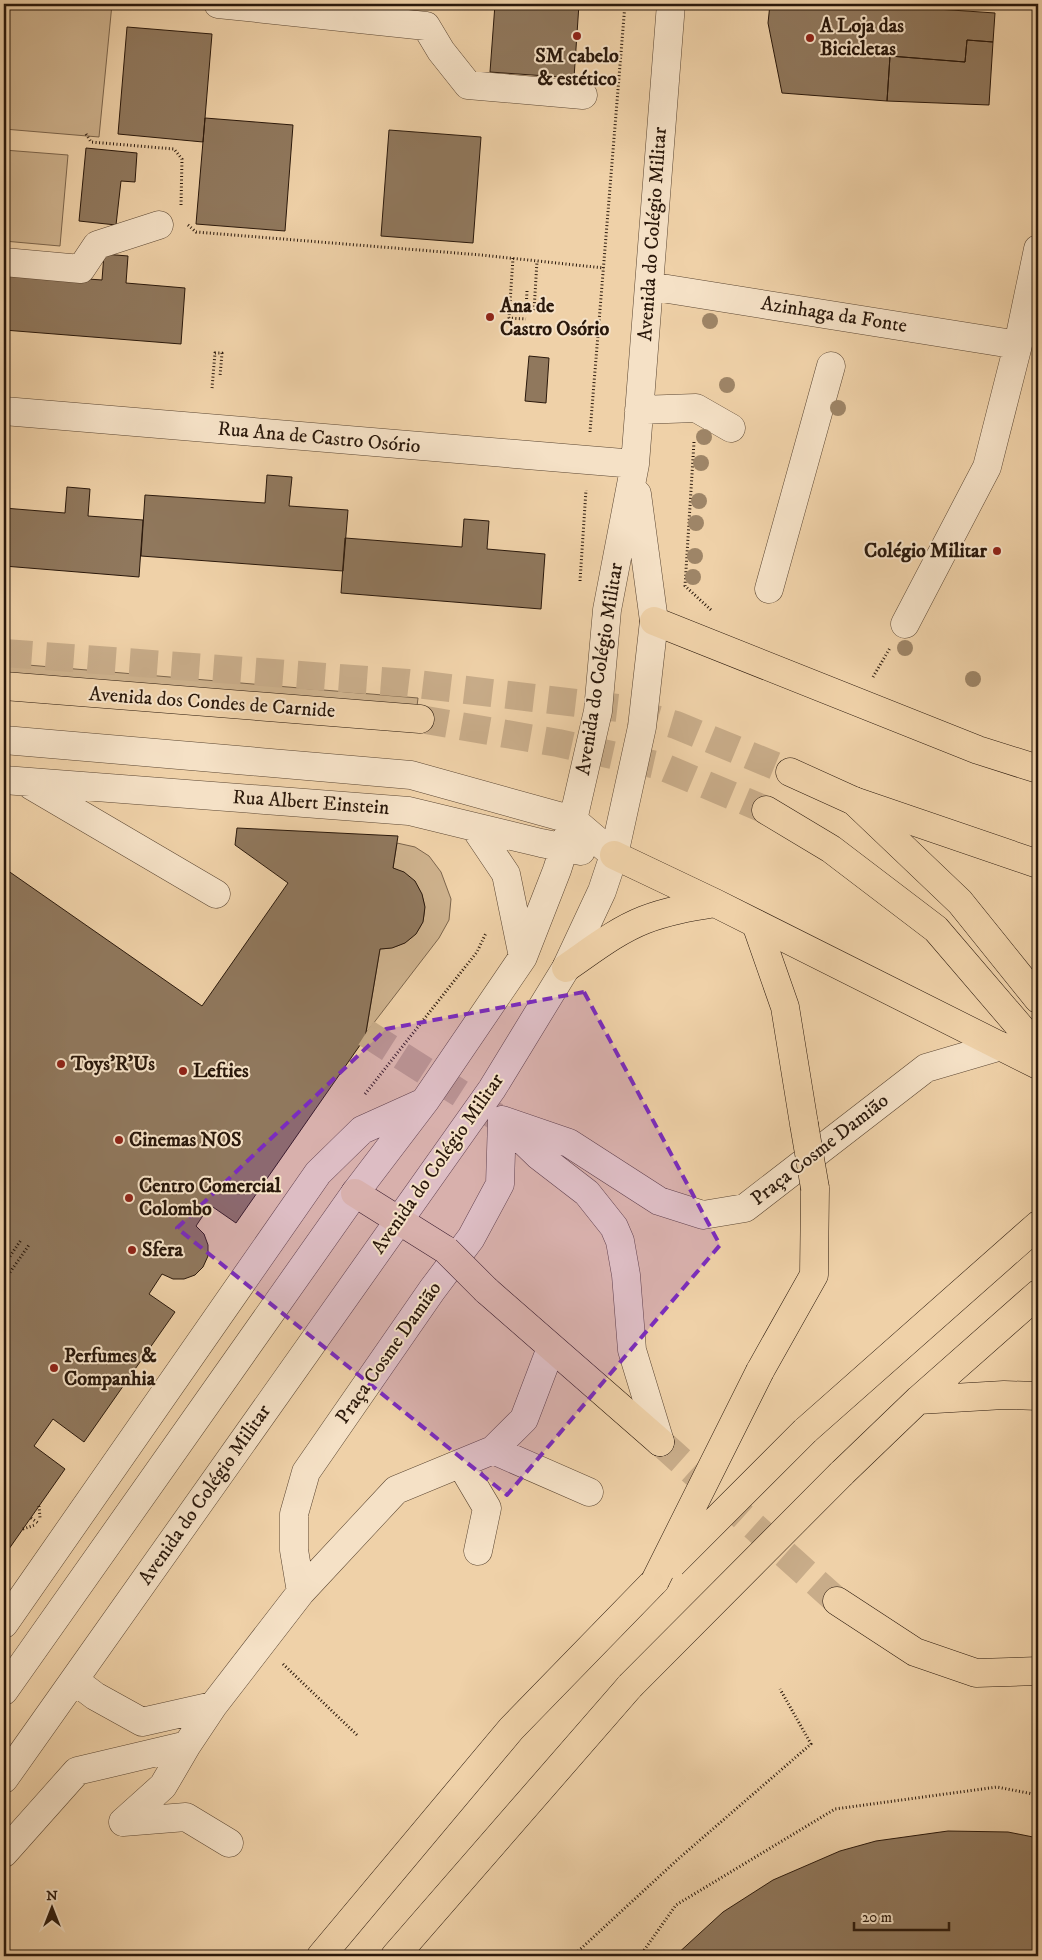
<svg xmlns="http://www.w3.org/2000/svg" width="1042" height="1960" font-family="'IM FELL DW Pica',serif">
<style>
.green{fill:#ceb28d;stroke:#7c654c}
.building{fill:#90785d;stroke:#2a180b}
.lines{fill:none;stroke-linecap:round;stroke-linejoin:round}
.minor-tunnel{stroke:#c8ac89;stroke-width:28;stroke-dasharray:28 14;stroke-linecap:butt}
.major-tunnel{stroke:#c8ac89;stroke-width:28;stroke-dasharray:28 14;stroke-linecap:butt}
.highway-tunnel{stroke:#c8ac89;stroke-width:28;stroke-dasharray:28 14;stroke-linecap:butt}
.minor-casing{stroke:#5b4632;stroke-width:29}
.major-casing{stroke:#2a180b;stroke-width:29}
.highway-casing{stroke:#2a180b;stroke-width:29}
.path{stroke:#2a180b;stroke-width:3;stroke-dasharray:1 2.5;stroke-linecap:butt}
.minor{stroke:#f5e1c6;stroke-width:28}
.major{stroke:#efd1a8;stroke-width:28}
.highway{stroke:#efd1a8;stroke-width:28}
.highway-bridge-casing{stroke:#2a180b;stroke-width:29;stroke-linecap:butt}
.highway-bridge{stroke:#efd1a8;stroke-width:28}
.tree{fill:#9e8567}
.marked{fill:#7b2cbf;fill-opacity:0.2;stroke:#7b2cbf;stroke-width:4;stroke-dasharray:10 6;stroke-linejoin:round}
.poi-dot{fill:#8f2418;stroke:#f5e1c6;stroke-width:2}
.labels{text-anchor:middle;dominant-baseline:central;stroke-width:4;stroke-linejoin:round;paint-order:stroke}
.poi-label{font-size:20px;font-weight:bold;fill:#2a180b;stroke:#f5e1c6;text-anchor:start}
.street-label{font-size:20px;fill:#2a180b;stroke:#f5e1c6}
</style>
<rect width="100%" height="100%" fill="#efd1a8"/>
<filter id="stains"><feTurbulence type="fractalNoise" baseFrequency=".004" numOctaves="4"/><feColorMatrix values="0 0 0 0 .2 0 0 0 0 .09 0 0 0 0 .02 0 0 0 .5 -.17"/></filter>
<radialGradient id="worn" r=".72"><stop offset=".6" stop-color="#630" stop-opacity="0"/><stop offset="1" stop-color="#630" stop-opacity=".3"/></radialGradient>
<path class="green" d="M4,4H112L99,137L4,129Z
M4,150L68,155L60,246L4,241Z
M4,663L418,698L415,723L4,689Z
M397,843L415,847L429,856L441,872L451,899L449,920L439,938L366,1033L380,949C432,947 441,888 393,868Z"/>
<path class="building" d="M495,4H579L574,78L490,72Z
M770,4H864L995,13L993,42L967,40L965,62L890,56L887,101L782,93L768,23Z
M127,27L212,34L203,142L118,134Z
M967,40L993,42L989,105L887,101L890,56L965,62Z
M205,118L293,125L285,231L196,224Z
M389,130L481,137L473,243L381,236Z
M86,148L137,153L135,182L121,181L116,225L79,221Z
M104,254L128,256L126,283L185,288L181,344L4,330V273L102,280Z
M529,356L549,358L546,403L525,401Z
M267,475L292,477L289,506L348,510L343,571L141,556L145,495L265,503Z
M67,487L90,489L88,516L143,520L139,577L4,566V508L65,513Z
M464,519L489,521L487,549L545,554L541,609L341,593L345,538L462,547Z
M237,828L398,836L393,868L404,872L415,881L422,894L425,907L423,922L416,934L405,943L392,948L380,949L365,1038L236,1223L210,1205L196,1226L204,1234L208,1245V1256L203,1267L195,1275L184,1279H173L162,1274L149,1294L175,1312L84,1442L53,1419L34,1446L65,1469L4,1556V868L202,1006L288,883L235,845Z
M948,1831L1008,1832L1038,1838V1956H675L723,1912L773,1880L840,1851L876,1841Z"/>
<g class="lines">
<path class="minor-tunnel" d="M366,1033L500,1119"/>
<path class="major-tunnel" d="M4,653L408,683L618,708L676,725L790,772
M420,719L558,743L661,766L766,810"/>
<path class="highway-tunnel" d="M660,1442L837,1601"/>
<g class="minor-casing">
<path id="minor" d="M218,4L426,26L441,51L468,85L583,95
M4,262L81,269L97,245L159,225
M649,286L1018,345L1038,249
M639,410L696,408L731,428
M4,411L635,464
M769,589L831,366
M905,624L987,467L1018,345
M4,740L411,775L573,820L614,855
M4,780L409,811L541,843L581,851
M32,786L216,894
M475,828L506,874L523,957
M502,1120L569,1143L659,1201L703,1215L745,1208L926,1068L1001,1046
M508,1126L539,1156L587,1193L614,1227L620,1241L626,1275L632,1350L660,1442
M493,1450L589,1492
M461,1464L487,1508L478,1551
M301,1592L294,1550V1514L306,1472L432,1290L471,1238L500,1184L502,1120
M4,1624L318,1173L362,1130L422,1103
M74,1680L95,1696L142,1722L213,1706L301,1592L396,1490L493,1450L524,1419L551,1348
M4,1691L355,1193L425,1101L523,957L557,870L573,820L598,711L607,610L635,464L671,4
M4,1779L492,1089L566,968L602,891L614,855L642,727L654,621L637,494
M123,1822L186,1817L229,1843
M123,1822L163,1786L187,1745
M4,1853L77,1771L187,1745L213,1706"/>
</g>
<g class="major-casing">
<path id="major" d="M4,686L420,719
M790,772L854,801L960,902L1038,999
M766,810L831,849L936,929L1038,1048
M614,855L715,903L1038,1065
M566,968C591,951 616,931 644,920C667,911 691,907 715,903"/>
</g>
<g class="highway-casing">
<path id="highway" d="M654,621L978,750L1038,769
M854,801L1038,864
M756,924L785,1007L804,1124
M355,1193L446,1250
M486,1290L660,1442
M760,1371L814,1275L815,1188
M918,1400L1004,1395L1038,1396
M805,1431L1038,1225
M841,1474L918,1400L1038,1294
M837,1601L915,1652L976,1673L1038,1671
M321,1956L511,1729L655,1581
M395,1956L630,1686"/>
</g>
<path class="path" d="M86,134L91,142L174,149L182,159L181,205
M188,225L196,232L481,255L604,268
M513,258L509,318L526,319
M527,291L526,310L534,311L537,261
M212,388L215,353H222L220,376
M590,432L625,4
M694,442L685,586L711,610
M580,581L586,490
M873,677L890,648
M365,1094L477,952L486,933
M4,1265L21,1240
M4,1281L29,1245
M4,1479L8,1482
M39,1506L40,1518
M31,1518L38,1523
M23,1529L35,1525
M283,1664L357,1735
M573,1956L677,1860L811,1744L780,1689
M640,1956L676,1905L835,1809L997,1787L1038,1795"/>
<use href="#minor" class="minor"/>
<use href="#major" class="major"/>
<use href="#highway" class="highway"/>
<g class="highway-bridge-casing">
<path id="highway-bridge" d="M804,1124L815,1188
M446,1250L486,1290
M672,1564L805,1431
M655,1581L760,1371
M630,1686L841,1474"/>
</g>
<use href="#highway-bridge" class="highway-bridge"/>
</g>
<g class="tree">
<circle cx="710" cy="321" r="8"/>
<circle cx="727" cy="385" r="8"/>
<circle cx="838" cy="408" r="8"/>
<circle cx="704" cy="437" r="8"/>
<circle cx="701" cy="463" r="8"/>
<circle cx="699" cy="501" r="8"/>
<circle cx="696" cy="523" r="8"/>
<circle cx="695" cy="556" r="8"/>
<circle cx="693" cy="577" r="8"/>
<circle cx="905" cy="648" r="8"/>
<circle cx="973" cy="679" r="8"/>
</g>
<path class="marked" d="M584,992L720,1245L507,1495L177,1228L386,1029Z"/>
<g class="poi-dot">
<circle cx="577" cy="36" r="5"/>
<circle cx="810" cy="38" r="5"/>
<circle cx="490" cy="317" r="5"/>
<circle cx="997" cy="551" r="5"/>
<circle cx="61" cy="1064" r="5"/>
<circle cx="183" cy="1071" r="5"/>
<circle cx="119" cy="1140" r="5"/>
<circle cx="129" cy="1198" r="5"/>
<circle cx="132" cy="1250" r="5"/>
<circle cx="54" cy="1368" r="5"/>
</g>
<g class="labels">
<g class="poi-label">
<text x="820" y="26">A Loja das<tspan x="820" dy="23">Bicicletas</tspan></text>
<text x="577" y="56" text-anchor="middle">SM cabelo<tspan x="577" dy="23">&amp; estético</tspan></text>
<text x="500" y="306">Ana de<tspan x="500" dy="23">Castro Osório</tspan></text>
<text x="987" y="551" text-anchor="end">Colégio Militar</text>
<text x="71" y="1064">Toys'R'Us</text>
<text x="193" y="1071">Lefties</text>
<text x="129" y="1140">Cinemas NOS</text>
<text x="139" y="1186">Centro Comercial<tspan x="139" dy="23">Colombo</tspan></text>
<text x="142" y="1250">Sfera</text>
<text x="64" y="1356">Perfumes &amp;<tspan x="64" dy="23">Companhia</tspan></text>
</g>
<g class="street-label">
<text transform="translate(653 234) rotate(-86)">Avenida do Colégio Militar</text>
<text transform="translate(834 315) rotate(9)">Azinhaga da Fonte</text>
<text transform="translate(319 438) rotate(5)">Rua Ana de Castro Osório</text>
<text transform="translate(600 669) rotate(-81)">Avenida do Colégio Militar</text>
<text transform="translate(212 703) rotate(4)">Avenida dos Condes de Carnide</text>
<text transform="translate(311 803) rotate(4)">Rua Albert Einstein</text>
<text transform="translate(820 1150) rotate(-38)">Praça Cosme Damião</text>
<text transform="translate(438 1164) rotate(-55)">Avenida do Colégio Militar</text>
<text transform="translate(389 1353) rotate(-55)">Praça Cosme Damião</text>
<text transform="translate(205 1495) rotate(-55)">Avenida do Colégio Militar</text>
</g>
</g>
<rect width="1042" height="1960" fill="none" stroke="#efd1a8" stroke-width="20"/>
<rect x="5" y="5" width="1032" height="1950" fill="none" stroke="#2a180b" stroke-width="2.5"/>
<rect x="10" y="10" width="1022" height="1940" fill="none" stroke="#2a180b"/>
<g transform="translate(52 1908)" stroke="#f5e1c6" stroke-width="4" paint-order="stroke">
<path d="M0-4L9 19L0 12L-9 19Z" fill="#2a180b"/>
<text y="-8" font-size="14" font-weight="bold" text-anchor="middle" fill="#2a180b">N</text>
</g>
<path d="M854 1922v8h95v-8" fill="none" stroke="#2a180b" stroke-width="2.5"/>
<text x="862" y="1922" font-size="15" fill="#2a180b" stroke="#f5e1c6" stroke-width="4" paint-order="stroke">20 m</text>
<rect width="100%" height="100%" filter="url(#stains)"/>
<rect width="100%" height="100%" fill="url(#worn)"/>
</svg>
